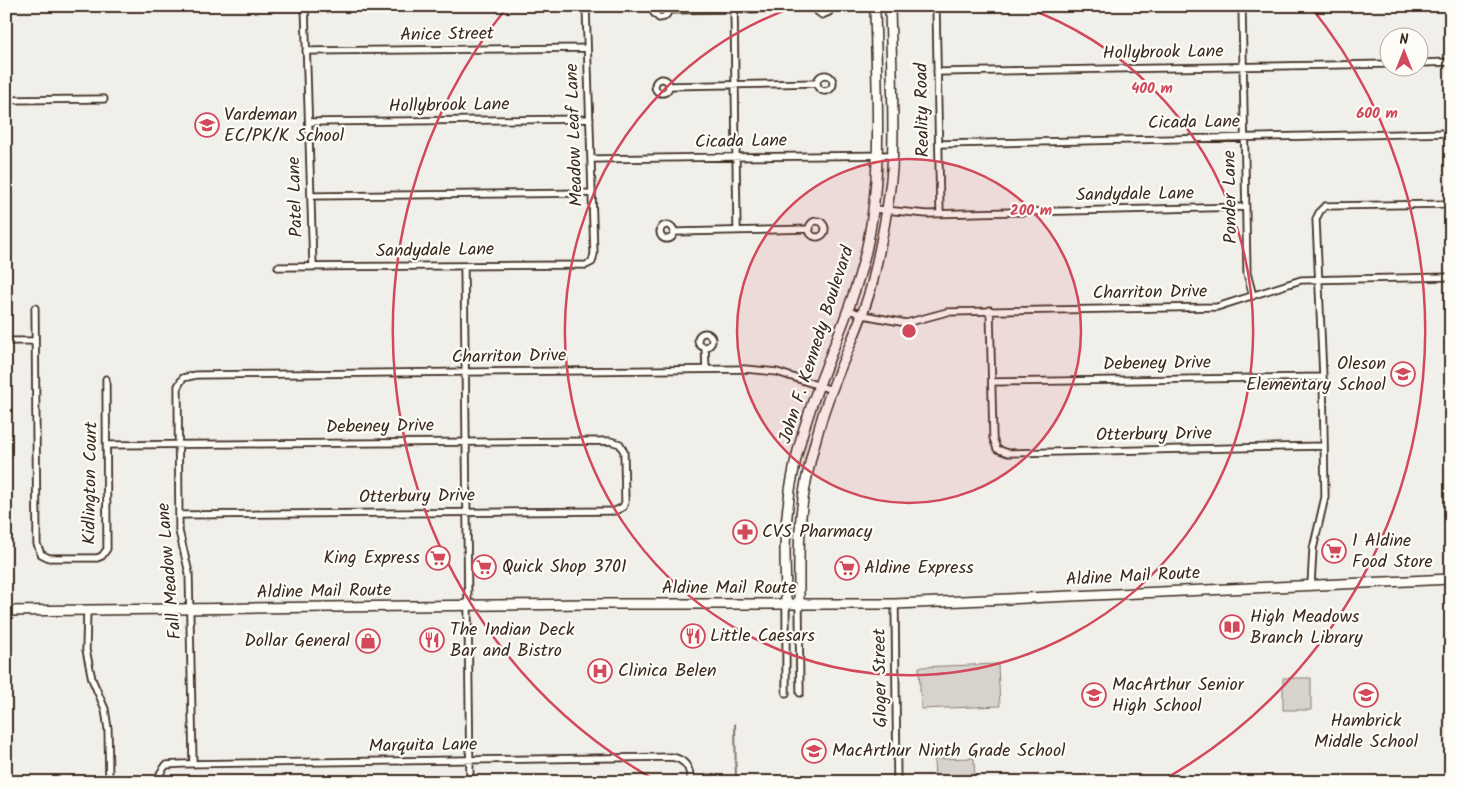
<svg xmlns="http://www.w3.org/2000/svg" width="1457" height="788" font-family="Kalam,sans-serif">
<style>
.pitch{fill:#d7d2cc;stroke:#897e75}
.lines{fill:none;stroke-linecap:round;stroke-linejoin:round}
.stream{stroke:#80746b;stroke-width:2}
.street-casing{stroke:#3b2a1e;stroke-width:9}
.secondary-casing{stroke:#3b2a1e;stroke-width:12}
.street{stroke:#fdfcf7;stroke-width:5.5}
.secondary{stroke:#fdfcf7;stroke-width:9}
.ring{fill:none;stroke:#d1495b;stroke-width:2.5}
.labels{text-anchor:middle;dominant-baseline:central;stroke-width:4.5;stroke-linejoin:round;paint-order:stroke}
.street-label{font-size:18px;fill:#3b2a1e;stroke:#fdfcf7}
.poi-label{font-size:18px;fill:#3b2a1e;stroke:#fdfcf7;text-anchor:start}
.centre{fill:#d1495b;stroke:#fdfcf7;stroke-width:2.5}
.ring-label{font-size:15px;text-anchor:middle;font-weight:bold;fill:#d1495b;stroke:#fdfcf7;stroke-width:4.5;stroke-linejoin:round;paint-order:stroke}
</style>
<rect width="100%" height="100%" fill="#f1efea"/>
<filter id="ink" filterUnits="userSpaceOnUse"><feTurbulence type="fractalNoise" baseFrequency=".02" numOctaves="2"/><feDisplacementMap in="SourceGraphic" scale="10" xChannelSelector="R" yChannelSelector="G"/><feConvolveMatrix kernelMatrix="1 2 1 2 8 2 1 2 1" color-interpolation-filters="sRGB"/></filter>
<g filter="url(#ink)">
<path class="pitch" d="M998,664L1000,706L921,709L919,667Z
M1283,678H1311V710H1283Z
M974,758L975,782H935L934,759Z"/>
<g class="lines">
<path class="stream" d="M735,724L736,782"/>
<g class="street-casing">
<path id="street" d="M305,6L313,267
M655,6L654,13L659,18L664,17L667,14L668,8
M734,6L737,230
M816,6L818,12L822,15L829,12L830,6
M936,6L940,213
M1242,6L1247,273L1253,296
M668,10L816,8
M306,51L587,48
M1420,63L1451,62
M937,72L1390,64
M817 83a8 8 0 1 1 16 0a8 8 0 1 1-16 0Z
M655 86a7 7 0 1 1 14 0a7 7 0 1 1-14 0Z
M669,86L817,83
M6,100L104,99
M309,122L590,119
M939,144L1451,133
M591,159L892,155
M311,196L592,193
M874,209L927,214L1246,207
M809 229a8 8 0 1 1 16 0a8 8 0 1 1-16 0Z
M660 232a7 7 0 1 1 14 0a7 7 0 1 1-14 0Z
M674,232L810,229
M464,266L470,782
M278,267L586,265L592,262L594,254L586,6
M35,308L37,544L41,554L49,558H97L102,556L107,549L106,379
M849,310L863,315L906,323L947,312L1217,307L1301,280L1451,277
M990,310L993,438L997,449L1008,453L1324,446
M698 340a7 7 0 1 1 14 0a7 7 0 1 1-14 0Z
M6,341H35
M705,347L706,369
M992,382L1323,377
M107,445L610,441L620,444L624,452L625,502L623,507L615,511L179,515
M1311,585L1313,549L1325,497L1323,377L1316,219L1320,211L1325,206L1451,204
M895,604L897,782
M786,605V693
M799,605L800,693
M87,610L86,650L92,679L105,709L108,729L109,782
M193,764L189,573L179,531L178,386L183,378L196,375L745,369L777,372L832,390
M157,782L161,772L166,765L182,764L672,757C686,760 690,768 691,782"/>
</g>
<g class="secondary-casing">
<path id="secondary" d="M786,605C786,586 785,567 785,548C786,501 795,452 811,407C829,355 853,306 866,251C884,171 876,87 875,6
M799,605C799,570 798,534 803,499C807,472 814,444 822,418C836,371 861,328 873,280C881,243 889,206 892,169C895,115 891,60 890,6
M6,611L588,604H895L1451,579"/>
</g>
<use href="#street" class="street"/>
<use href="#secondary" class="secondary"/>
</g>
</g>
<circle cx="909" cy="331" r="172" fill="#d1495b" fill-opacity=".12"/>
<g class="ring">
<circle cx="909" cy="331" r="172"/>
<path d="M1024 7A344 344 0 1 1 794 7"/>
<path d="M655 780A516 516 0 0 1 508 6M1310 6A516 516 0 0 1 1163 780"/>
</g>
<defs>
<g id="school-ring" transform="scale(1.25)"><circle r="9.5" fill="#fdfcf7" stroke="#d1495b" stroke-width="1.5"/><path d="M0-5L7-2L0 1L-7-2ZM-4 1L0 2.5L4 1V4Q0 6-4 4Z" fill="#d1495b"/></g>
<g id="pharmacy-ring" transform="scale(1.25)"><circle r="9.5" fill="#fdfcf7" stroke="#d1495b" stroke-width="1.5"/><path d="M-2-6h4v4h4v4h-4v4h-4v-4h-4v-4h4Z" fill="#d1495b"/></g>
<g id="supermarket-ring" transform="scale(1.25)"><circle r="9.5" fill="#fdfcf7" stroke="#d1495b" stroke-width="1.5"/><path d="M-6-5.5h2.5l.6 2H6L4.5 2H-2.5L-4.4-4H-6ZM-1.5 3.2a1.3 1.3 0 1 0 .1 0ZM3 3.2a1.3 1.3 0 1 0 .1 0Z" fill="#d1495b"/></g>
<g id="library-ring" transform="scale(1.25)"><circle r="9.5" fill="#fdfcf7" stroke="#d1495b" stroke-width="1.5"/><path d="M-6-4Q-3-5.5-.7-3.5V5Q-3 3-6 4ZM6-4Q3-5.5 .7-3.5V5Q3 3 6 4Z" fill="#d1495b"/></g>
<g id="restaurant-ring" transform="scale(1.25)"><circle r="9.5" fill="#fdfcf7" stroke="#d1495b" stroke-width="1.5"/><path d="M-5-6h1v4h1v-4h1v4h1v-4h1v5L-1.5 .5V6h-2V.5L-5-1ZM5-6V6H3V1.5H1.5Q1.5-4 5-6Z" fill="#d1495b"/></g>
<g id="shop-ring" transform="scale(1.25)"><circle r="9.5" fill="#fdfcf7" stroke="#d1495b" stroke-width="1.5"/><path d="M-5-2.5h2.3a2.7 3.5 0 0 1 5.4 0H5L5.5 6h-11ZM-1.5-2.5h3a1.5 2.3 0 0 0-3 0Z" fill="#d1495b"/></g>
<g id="hospital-ring" transform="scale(1.25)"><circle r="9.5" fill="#fdfcf7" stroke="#d1495b" stroke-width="1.5"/><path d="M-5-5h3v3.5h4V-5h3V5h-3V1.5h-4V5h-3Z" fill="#d1495b"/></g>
</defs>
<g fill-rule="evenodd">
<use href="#school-ring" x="207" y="125"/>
<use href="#school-ring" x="1403" y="374"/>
<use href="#pharmacy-ring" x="745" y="532"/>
<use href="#supermarket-ring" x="1334" y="551"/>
<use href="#supermarket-ring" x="438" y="558"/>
<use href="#supermarket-ring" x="484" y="567"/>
<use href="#supermarket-ring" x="847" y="568"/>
<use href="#library-ring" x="1232" y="627"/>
<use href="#restaurant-ring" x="693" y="636"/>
<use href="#restaurant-ring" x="432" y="640"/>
<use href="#shop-ring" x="368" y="641"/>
<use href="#hospital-ring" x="600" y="671"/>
<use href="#school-ring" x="1094" y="695"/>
<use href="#school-ring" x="1366" y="695"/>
<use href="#school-ring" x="814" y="751"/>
</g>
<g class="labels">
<g class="street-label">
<text transform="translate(447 35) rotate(-1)">Anice Street</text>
<text transform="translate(1163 53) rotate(-1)">Hollybrook Lane</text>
<text transform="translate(449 106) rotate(-1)">Hollybrook Lane</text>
<text transform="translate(923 110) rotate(-91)">Reality Road</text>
<text transform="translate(1194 123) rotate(-1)">Cicada Lane</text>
<text transform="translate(575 135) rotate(-92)">Meadow Leaf Lane</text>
<text transform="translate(741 142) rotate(-1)">Cicada Lane</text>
<text transform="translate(1135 195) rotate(-1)">Sandydale Lane</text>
<text transform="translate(296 197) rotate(-92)">Patel Lane</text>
<text transform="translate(1231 197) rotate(-91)">Ponder Lane</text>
<text transform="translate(435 251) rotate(-1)">Sandydale Lane</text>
<text transform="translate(1150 293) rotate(-1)">Charriton Drive</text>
<text transform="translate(817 345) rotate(-72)">John F. Kennedy Boulevard</text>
<text transform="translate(509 357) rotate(-1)">Charriton Drive</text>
<text transform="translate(1157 364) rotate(-1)">Debeney Drive</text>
<text transform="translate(380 427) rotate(-1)">Debeney Drive</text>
<text transform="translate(1154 435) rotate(-1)">Otterbury Drive</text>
<text transform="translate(91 483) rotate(-89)">Kidlington Court</text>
<text transform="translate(417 497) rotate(-1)">Otterbury Drive</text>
<text transform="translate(170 571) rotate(-95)">Fall Meadow Lane</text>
<text transform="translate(1133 577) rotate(-3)">Aldine Mail Route</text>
<text x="729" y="588">Aldine Mail Route</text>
<text transform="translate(324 592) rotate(-1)">Aldine Mail Route</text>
<text transform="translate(881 678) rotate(-91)">Gloger Street</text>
<text transform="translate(423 746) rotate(-1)">Marquita Lane</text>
</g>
<g class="poi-label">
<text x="224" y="115">Vardeman<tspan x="224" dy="21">EC/PK/K School</tspan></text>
<text x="1386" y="364" text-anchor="end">Oleson<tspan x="1386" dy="21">Elementary School</tspan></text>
<text x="762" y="532">CVS Pharmacy</text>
<text x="1352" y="541">1 Aldine<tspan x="1352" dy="21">Food Store</tspan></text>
<text x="420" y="558" text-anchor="end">King Express</text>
<text x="502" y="567">Quick Shop 3701</text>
<text x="864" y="568">Aldine Express</text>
<text x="1250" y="617">High Meadows<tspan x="1250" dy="21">Branch Library</tspan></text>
<text x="450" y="630">The Indian Deck<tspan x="450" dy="21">Bar and Bistro</tspan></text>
<text x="710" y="636">Little Caesars</text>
<text x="350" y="641" text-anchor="end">Dollar General</text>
<text x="618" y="671">Clinica Belen</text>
<text x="1112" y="685">MacArthur Senior<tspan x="1112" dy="21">High School</tspan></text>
<text x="1366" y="721" text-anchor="middle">Hambrick<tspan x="1366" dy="21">Middle School</tspan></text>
<text x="832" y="751">MacArthur Ninth Grade School</text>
</g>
</g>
<circle cx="909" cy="331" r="8" class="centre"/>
<g class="ring-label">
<text x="1152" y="93">400 m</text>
<text x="1377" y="118">600 m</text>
<text x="1031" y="215">200 m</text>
</g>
<rect width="1457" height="788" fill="none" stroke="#fdfcf7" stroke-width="25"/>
<rect x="12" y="12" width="1432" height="763" fill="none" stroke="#3b2a1e" stroke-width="2" filter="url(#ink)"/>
<g transform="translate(1404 52)"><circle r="24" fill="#fdfcf7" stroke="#afa8a0"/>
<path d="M0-4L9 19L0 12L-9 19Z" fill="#d1495b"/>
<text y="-8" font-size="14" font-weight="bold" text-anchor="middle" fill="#3b2a1e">N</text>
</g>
</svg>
